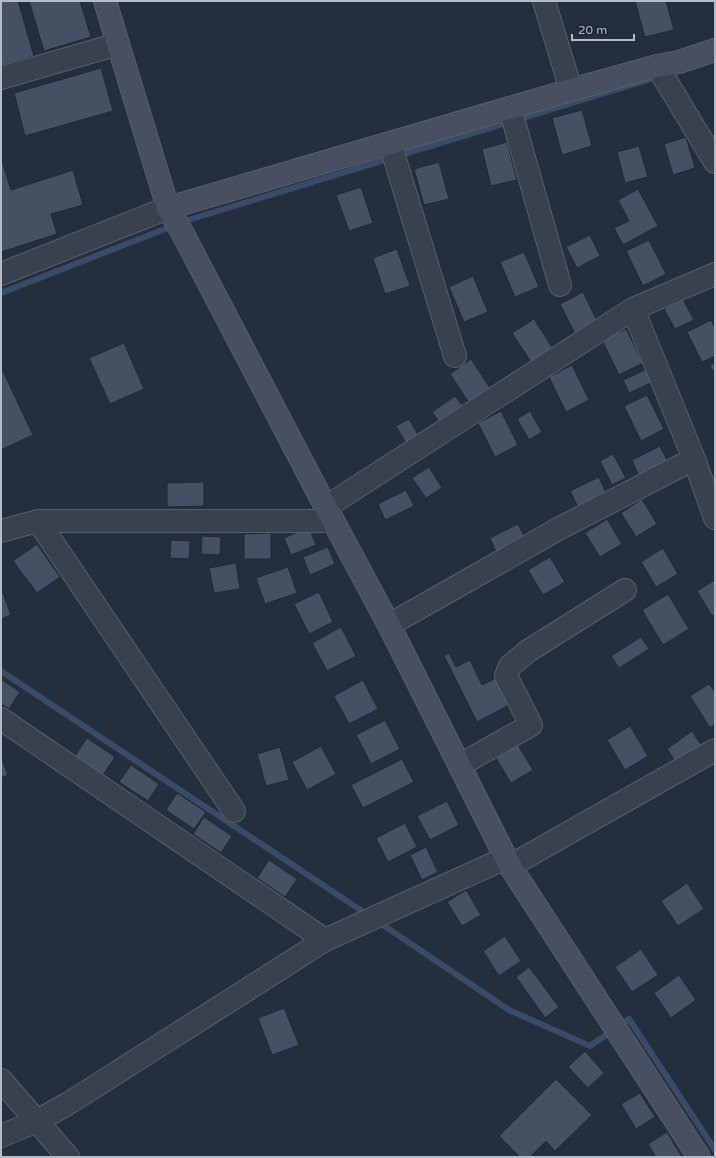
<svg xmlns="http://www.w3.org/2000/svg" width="716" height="1158" font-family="'Varela Round',sans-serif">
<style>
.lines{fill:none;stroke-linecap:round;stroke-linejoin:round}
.stream{stroke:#394c67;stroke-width:6}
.building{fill:#455162;stroke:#1f2835}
.street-casing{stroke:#565f6c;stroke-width:24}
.secondary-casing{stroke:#565f6c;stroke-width:24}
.street{stroke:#38414e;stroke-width:22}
.secondary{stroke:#465061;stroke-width:22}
</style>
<rect width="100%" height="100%" fill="#242f3e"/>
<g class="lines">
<path class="stream" d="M1,293L188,220L651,79
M1,671L368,915
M377,921L509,1010L590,1046L629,1019L715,1150"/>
</g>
<path class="building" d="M1,1H18L34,56L1,66Z
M29,1H80L91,37L44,51Z
M635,1H666L674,30L645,37Z
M101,68L113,111L25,136L14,93Z
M582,110L592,146L562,155L552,118Z
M686,137L695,168L673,175L664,144Z
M507,142L517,180L491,186L482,149Z
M639,146L648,177L625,183L617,152Z
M1,158L11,190L73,170L83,205L51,214L57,234L1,252Z
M439,162L449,199L424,205L414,169Z
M361,187L373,223L349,231L336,195Z
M638,189L658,226L623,245L614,228L629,221L618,200Z
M590,235L600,256L577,268L566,247Z
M649,240L666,274L643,286L626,251Z
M397,249L410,286L385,294L373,258Z
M524,252L539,287L515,297L500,262Z
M473,276L488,312L464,322L449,287Z
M583,292L600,327L577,338L560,304Z
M683,299L694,320L675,329L664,309Z
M534,319L555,352L533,365L512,333Z
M711,320L715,328V356L702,362L687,332Z
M626,329L643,363L619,375L602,340Z
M124,343L144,389L110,404L89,358Z
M471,359L492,391L471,406L450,374Z
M715,363V375L710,365Z
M572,365L589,400L566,412L549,377Z
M1,367L33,435L1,450Z
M647,369L653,382L629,393L623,380Z
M647,395L664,429L641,441L624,406Z
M455,396L463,406L440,423L432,412Z
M501,411L518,445L495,457L478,423Z
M530,411L542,432L529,440L517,419Z
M409,419L420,438L407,445L396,426Z
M660,446L668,462L639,476L632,460Z
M613,454L626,478L612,485L600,461Z
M429,467L442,488L426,498L412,478Z
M599,477L606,493L578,507L570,491Z
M204,482V506L167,507V483Z
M406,490L414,506L385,520L378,504Z
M642,499L657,524L636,537L621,513Z
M607,519L622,544L600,557L585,533Z
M518,524L526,540L497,554L490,538Z
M309,527L316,545L291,555L284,538Z
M271,533V559H244V534Z
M202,536L221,537L220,555L201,554Z
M171,540L190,541L189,559L170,558Z
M37,544L60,577L37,593L13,561Z
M328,547L335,564L310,575L303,557Z
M663,548L678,574L656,587L641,562Z
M550,557L565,582L543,595L528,570Z
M236,563L240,589L214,593L209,568Z
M288,567L297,593L265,604L256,578Z
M715,580V614L712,616L697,591Z
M1,588L11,615L1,619Z
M319,592L333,622L309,634L294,604Z
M668,594L689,629L663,645L642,610Z
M341,627L356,656L327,671L312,643Z
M641,637L649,649L619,668L611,656Z
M449,653L456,667L470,660L482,685L496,678L509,705L477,722L444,656Z
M1,679L20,692L9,709L1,704Z
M363,680L378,709L349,724L334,696Z
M709,684L715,692V724L710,728L690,696Z
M385,720L400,749L371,764L356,735Z
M630,726L648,756L625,770L607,740Z
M692,731L702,746L677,764L667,749Z
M87,738L115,757L103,775L75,756Z
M518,745L533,770L511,783L496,758Z
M321,746L336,774L307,790L292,762Z
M280,747L289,780L266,786L257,754Z
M1,757L8,775L1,778Z
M402,759L414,782L363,808L351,785Z
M131,765L159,784L148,801L119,782Z
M177,793L206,812L194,829L166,810Z
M447,801L459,825L430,840L417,816Z
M204,817L232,836L221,853L193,834Z
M405,823L417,847L388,862L376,838Z
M426,847L438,872L422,880L410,855Z
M269,860L297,879L285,897L257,878Z
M687,883L704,909L678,926L661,901Z
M466,890L481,915L462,926L447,902Z
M505,936L521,961L499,976L483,951Z
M641,949L658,975L632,992L615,967Z
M529,967L559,1007L545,1018L516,977Z
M679,975L696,1000L671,1018L654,993Z
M284,1008L299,1045L272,1055L258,1018Z
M585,1051L604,1073L588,1088L568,1067Z
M556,1079L592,1115L555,1151L546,1141L530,1157H520L499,1136Z
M640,1093L655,1117L636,1129L621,1104Z
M667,1132L682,1157H656L648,1144Z"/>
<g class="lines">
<g class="street-casing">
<path id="street" d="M544,1L571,90
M657,66L715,162
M1,78L118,44
M510,108L560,285
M390,143L455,356
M1,274L168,208
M633,309L694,459L715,518
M326,507L633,309L715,274
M38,521L234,811
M1,531L38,521H333
M389,625L560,528L694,459
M1,719L325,940
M460,765L531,725L506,676L510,666L528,651L625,590
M510,866L715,750
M1,1080L68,1157
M1,1136L37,1121L69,1103L325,940L506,858"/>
</g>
<g class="secondary-casing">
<path id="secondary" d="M105,1L168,208L183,234L322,500L389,625L510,866L699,1157
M168,208L571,90L657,66L679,62L715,50"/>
</g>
<use href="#street" class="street"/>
<use href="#secondary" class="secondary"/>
</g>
<rect width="716" height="1158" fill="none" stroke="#b4bcc9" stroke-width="4"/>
<path d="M572 34v6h62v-6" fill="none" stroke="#b4bcc9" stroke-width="2"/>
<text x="578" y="34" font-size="12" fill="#b4bcc9" stroke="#1d2633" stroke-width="3" paint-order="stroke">20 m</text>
</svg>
